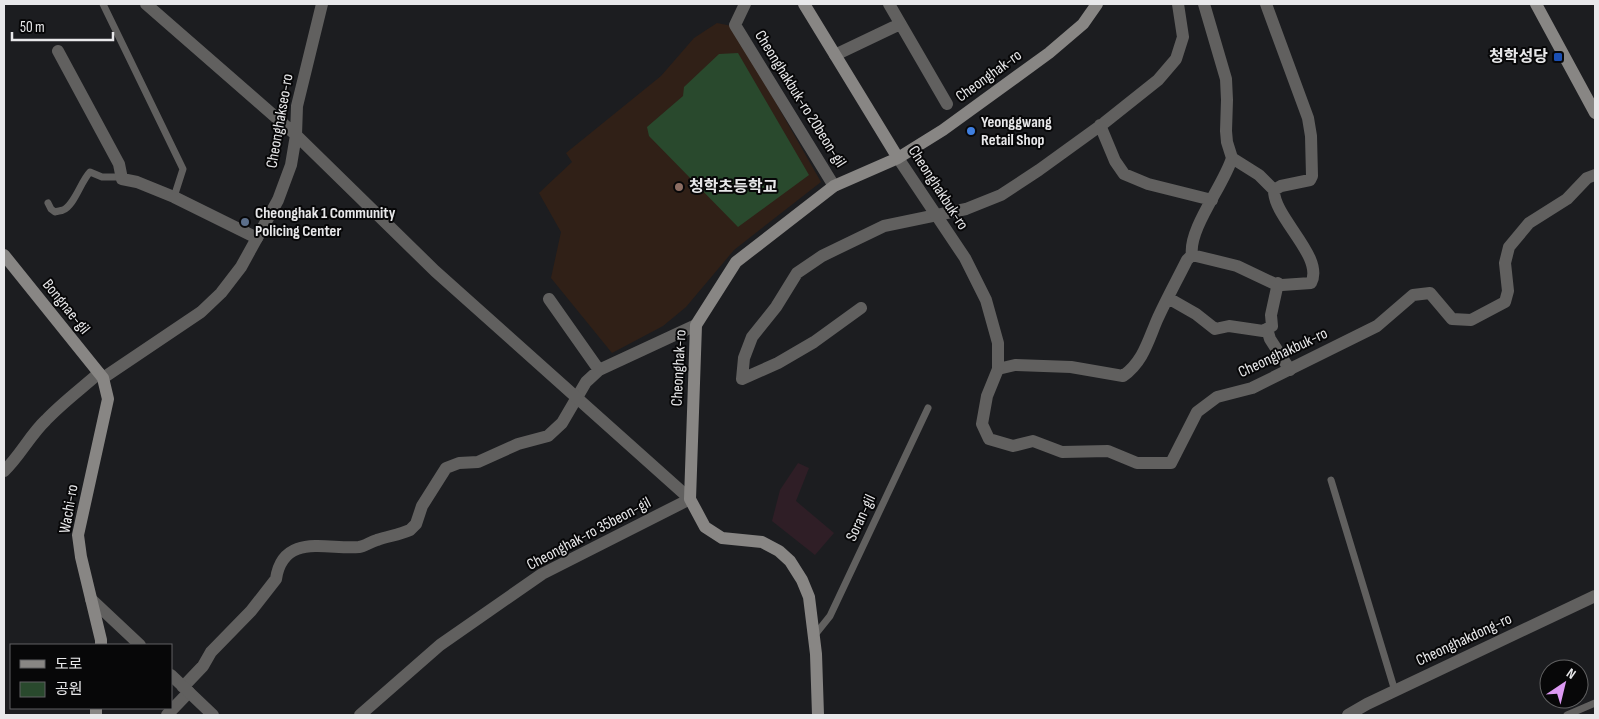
<svg xmlns="http://www.w3.org/2000/svg" width="1599" height="719" font-family="'Sofia Sans Condensed','Noto Sans KR',sans-serif">
<style>
.industrial{fill:#2f1e26}
.education{fill:#302017}
.green{fill:#29492d}
.lines{fill:none;stroke-linecap:round;stroke-linejoin:round}
.service{stroke:#61605f;stroke-width:7}
.minor{stroke:#61605f;stroke-width:12}
.tertiary{stroke:#61605f;stroke-width:12}
.secondary{stroke:#888684;stroke-width:12}
.transit-dot{fill:#1a4fb4;stroke:#070708;stroke-width:2}
.shop-dot{fill:#3f7fe0;stroke:#070708;stroke-width:2}
.education-dot{fill:#8d6e63;stroke:#070708;stroke-width:2}
.service-dot{fill:#5c6f8a;stroke:#070708;stroke-width:2}
.labels{text-anchor:middle;dominant-baseline:central;stroke-width:4;stroke-linejoin:round;paint-order:stroke}
.poi-label{font-size:16px;font-weight:bold;fill:#e8e8ea;stroke:#070708;text-anchor:start}
.street-label{font-size:16px;fill:#e8e8ea;stroke:#070708}
</style>
<rect width="100%" height="100%" fill="#1c1d20"/>
<path class="industrial" d="M798,463L809,468L796,501L834,533L815,555L772,521L780,490Z"/>
<path class="education" d="M717,23L732,26L821,182L734,250L686,307L663,326L612,353L551,278L561,232L539,193L572,162L566,153L661,76L694,38Z"/>
<path class="green" d="M738,53L809,175L738,227L649,136L647,127L683,96L684,87L719,54Z"/>
<g class="lines">
<path class="service" d="M103,4L183,169L174,197
M48,203L51,209L55,212C58,211 61,211 63,210C74,206 81,181 90,172L102,177H121
M1331,480L1395,691
M814,636L830,616L928,408
M1567,715L1595,703"/>
<path class="minor" d="M745,4L735,25L834,186
M889,4L947,104
M1204,4L1226,79L1227,100L1226,131L1227,142L1232,158
M1266,4L1308,118L1311,136L1312,176L1310,180L1281,186L1274,190
M58,51L119,164L122,179L137,182L174,197L257,238
M835,55L900,24
M1100,125L1115,161L1124,174L1148,184L1212,200
M1232,158L1259,175L1274,190C1273,217 1325,257 1311,283L1282,285L1273,283L1237,266L1192,255C1188,229 1224,185 1232,158Z
M1168,298L1196,314L1215,329L1229,326L1263,331L1272,326L1271,315L1278,283
M549,299L599,370
M861,308L814,342L778,363L742,379L744,358L752,337L776,307L797,273L822,256L884,226L966,209L1001,195L1039,170L1104,123L1158,80L1176,59L1183,37L1178,4
M1267,329L1270,339L1290,370
M998,369L1015,365L1071,367L1123,376C1143,362 1148,341 1157,320C1166,300 1177,280 1187,260L1192,255
M4,471C20,456 30,435 46,420C62,403 81,389 99,373
M183,687L203,666L211,652L251,611L276,579C283,532 328,550 359,547C365,546 370,542 377,540C388,536 399,535 410,530L416,524L422,506L446,468L459,463L478,462L518,444L548,436L562,423L586,382L599,370L696,325
M167,715L189,692
M360,715L440,645L542,574L690,499"/>
<path class="tertiary" d="M146,4L296,135L435,271L690,499
M898,158L965,258L986,300L998,343V369L987,396L982,424L989,439L1013,446L1033,441L1062,452L1108,451L1137,463H1171L1197,412L1217,397L1252,388L1377,326L1413,295L1430,293L1452,319L1471,320L1505,302L1508,291L1505,263L1509,247L1529,223L1567,199L1587,178L1595,175
M103,378L201,312L221,293L241,267L278,200L291,165L296,135L297,106L322,4
M91,599L140,645
M171,675L213,715
M1348,715L1367,704L1595,596"/>
<path class="secondary" d="M804,4L898,158
M1536,4L1595,113
M4,255L103,378L108,399L78,535L81,557L101,640V645
M96,715V708
M818,715L816,654L809,597L802,580L790,561L779,551L762,542L722,538L705,527L690,499L696,325L736,262L834,186L898,158L943,130L1049,53L1083,24L1097,4"/>
</g>
<rect class="transit-dot" x="1553" y="52" width="10" height="10" rx="2.5"/>
<circle class="shop-dot" cx="971" cy="131" r="5"/>
<circle class="education-dot" cx="679" cy="187" r="5"/>
<circle class="service-dot" cx="245" cy="222" r="5"/>
<g class="labels">
<g class="poi-label">
<text x="1548" y="57" text-anchor="end">청학성당</text>
<text x="981" y="122">Yeonggwang<tspan x="981" dy="18">Retail Shop</tspan></text>
<text x="689" y="187">청학초등학교</text>
<text x="255" y="213">Cheonghak 1 Community<tspan x="255" dy="18">Policing Center</tspan></text>
</g>
<g class="street-label">
<text transform="translate(989 76) rotate(-36)">Cheonghak-ro</text>
<text transform="translate(800 99) rotate(58)">Cheonghakbuk-ro 20beon-gil</text>
<text transform="translate(280 121) rotate(-80)">Cheonghakseo-ro</text>
<text transform="translate(938 188) rotate(57)">Cheonghakbuk-ro</text>
<text transform="translate(66 307) rotate(51)">Bongnae-gil</text>
<text transform="translate(1283 353) rotate(-25)">Cheonghakbuk-ro</text>
<text transform="translate(679 368) rotate(-87)">Cheonghak-ro</text>
<text transform="translate(69 509) rotate(-80)">Wachi-ro</text>
<text transform="translate(861 518) rotate(-65)">Soran-gil</text>
<text transform="translate(589 534) rotate(-28)">Cheonghak-ro 35beon-gil</text>
<text transform="translate(1464 640) rotate(-25)">Cheonghakdong-ro</text>
</g>
</g>
<rect width="1599" height="719" fill="none" stroke="#e8e8ea" stroke-width="10"/>
<rect x="10" y="644" width="162" height="65" fill="#070708" stroke="#616162"/>
<rect x="20" y="660" width="25" height="8" fill="#888684" stroke="#616162"/>
<text x="55" y="669" font-size="15" fill="#e8e8ea">도로</text>
<rect x="20" y="682" width="25" height="15" fill="#29492d" stroke="#616162"/>
<text x="55" y="694" font-size="15" fill="#e8e8ea">공원</text>
<g transform="translate(1564 684) rotate(35)"><circle r="24" fill="#070708" stroke="#616162"/>
<path d="M0-4L9 19L0 12L-9 19Z" fill="#dd99f3"/>
<text y="-8" font-size="14" font-weight="bold" text-anchor="middle" fill="#e8e8ea">N</text>
</g>
<path d="M12 32v8h101v-8" fill="none" stroke="#e8e8ea" stroke-width="2.5"/>
<text x="20" y="32" font-size="15" fill="#e8e8ea" stroke="#070708" stroke-width="4" paint-order="stroke">50 m</text>
</svg>
